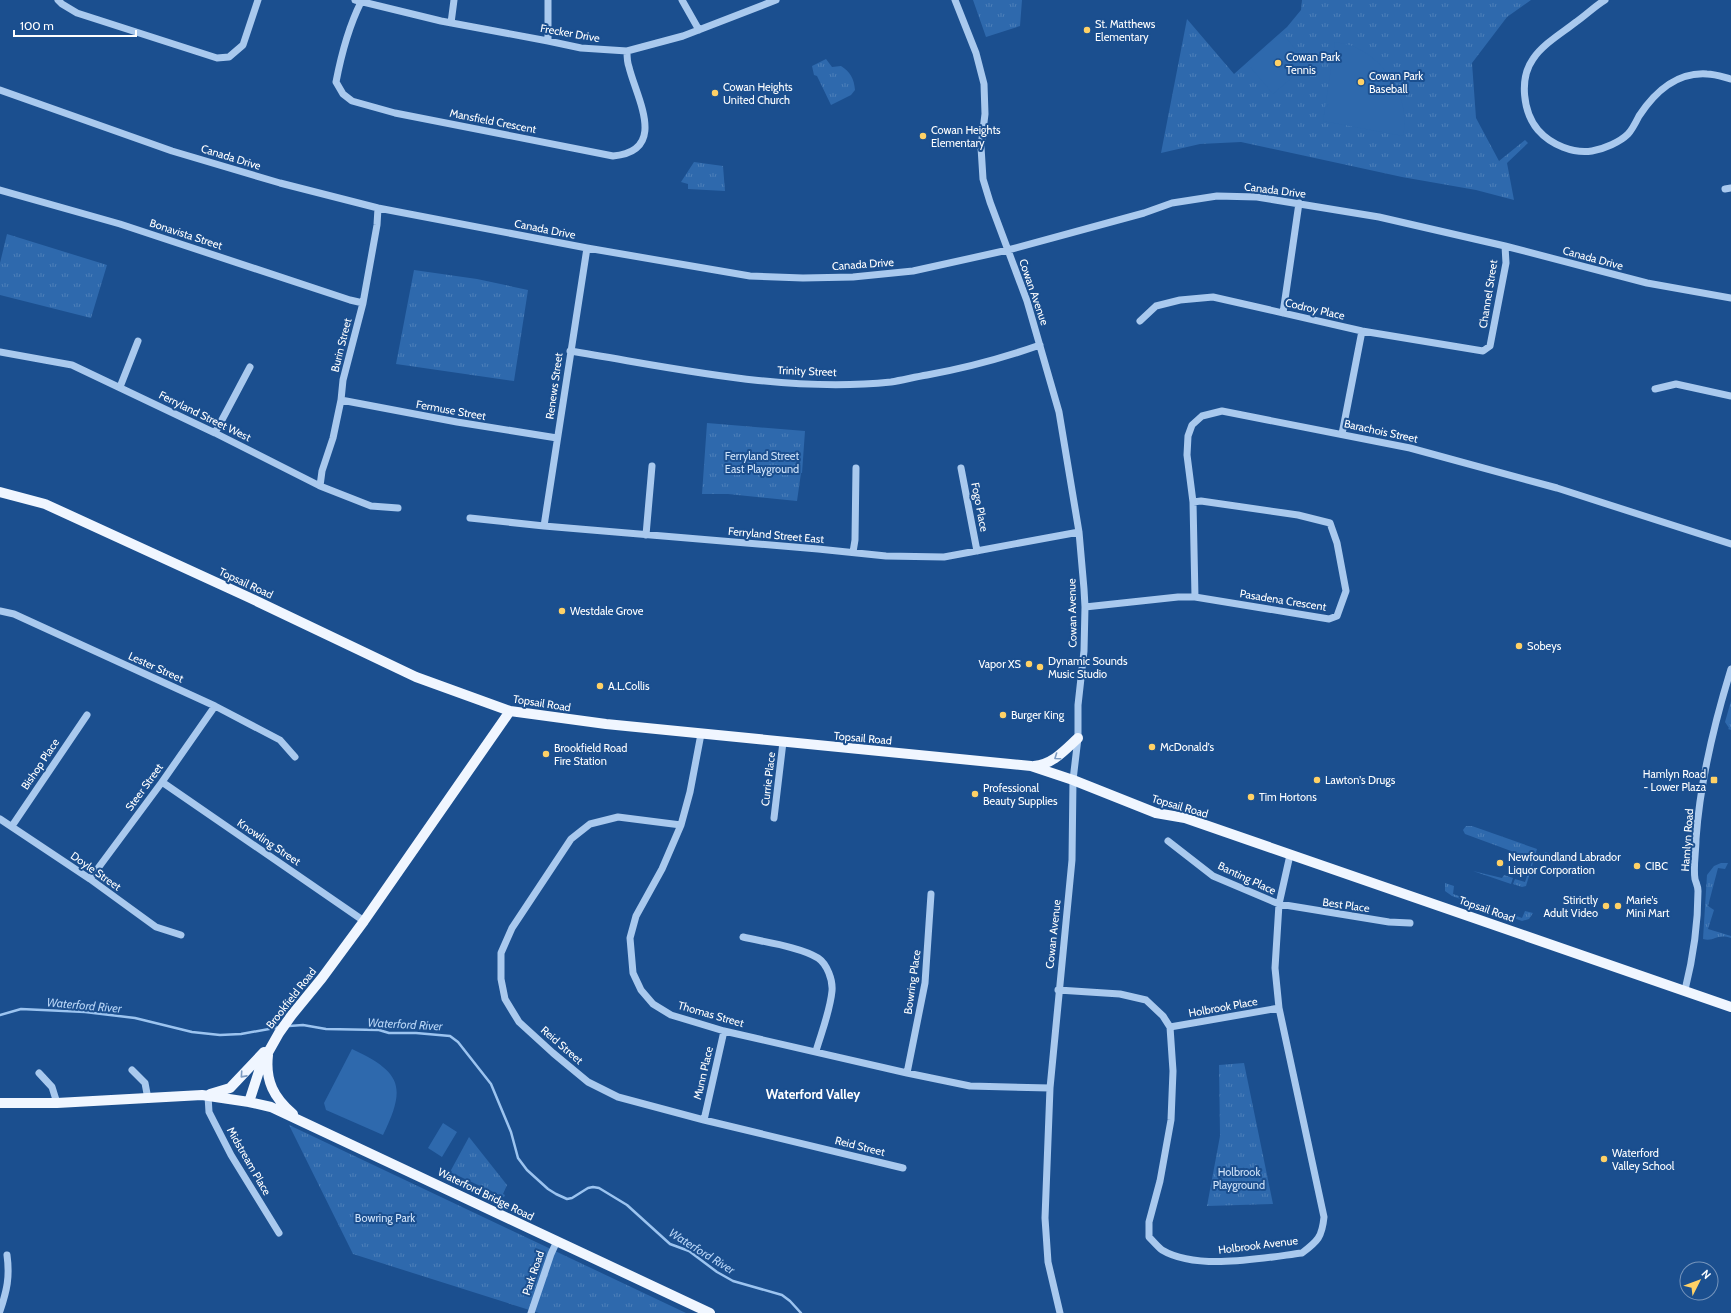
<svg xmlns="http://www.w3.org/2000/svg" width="1731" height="1313" font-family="Cabin,sans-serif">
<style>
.grass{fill:url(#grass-tufts)}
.pitch{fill:#2e69ad}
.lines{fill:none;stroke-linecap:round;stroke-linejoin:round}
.stream{stroke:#9cc4f0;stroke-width:2.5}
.minor{stroke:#a9c9ee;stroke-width:7}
.major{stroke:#f0f6ff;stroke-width:10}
.oneway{stroke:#7b9ac1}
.poi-dot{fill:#ffd166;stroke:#1b4f8f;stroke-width:1.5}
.labels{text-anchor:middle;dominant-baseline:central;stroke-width:4;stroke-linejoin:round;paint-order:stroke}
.poi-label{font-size:11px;fill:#fff;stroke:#1b4f8f;text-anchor:start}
.street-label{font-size:11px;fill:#fff;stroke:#1b4f8f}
.park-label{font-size:11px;fill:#cfe3fa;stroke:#1b4f8f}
.water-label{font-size:12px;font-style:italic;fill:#b5d3f5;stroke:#1b4f8f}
.quarter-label{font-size:13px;font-weight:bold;fill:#fff;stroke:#1b4f8f}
</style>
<defs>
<pattern id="grass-tufts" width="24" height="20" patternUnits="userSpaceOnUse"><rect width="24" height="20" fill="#2e69ad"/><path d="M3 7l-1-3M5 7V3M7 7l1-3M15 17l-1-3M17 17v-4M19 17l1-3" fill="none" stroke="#4d80b9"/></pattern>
</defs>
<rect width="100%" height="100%" fill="#1b4f8f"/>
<path class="grass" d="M973,0H1022L1020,26L986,37Z
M1302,0H1531L1507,17L1472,63L1476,118L1499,161L1525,140L1528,143L1507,163L1514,200L1476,190L1402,177L1241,142L1200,144L1161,153L1187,19L1234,74L1287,27L1301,10Z
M826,59L832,67L841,66C850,72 854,78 855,90L851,95L831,105L817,76L814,75L812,66Z
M694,162L723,166L725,191L688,189V184L681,182Z
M7,234L107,265L91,318L0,295V263Z
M414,270L477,279L528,290L514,381L396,364Z
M707,423L805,431L802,473H801L797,501L728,494H702Z
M1731,701V730L1728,729L1729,728L1725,722Z
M1466,826H1472L1537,849L1526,886L1522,887L1513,884L1515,879L1525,882L1533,859L1465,834L1463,830Z
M1545,852L1551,854L1549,863L1542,861Z
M1721,863H1728L1725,869L1718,868L1708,906L1714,910L1708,929L1731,936V938C1716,933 1715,942 1703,939L1707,875L1714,866Z
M1473,871L1502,878L1504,875L1513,878L1511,884Z
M1445,883L1454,886L1453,894L1522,918L1525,911L1533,913L1529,919L1522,921L1452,896L1445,891Z
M1244,1063L1273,1204L1207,1206L1220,1136L1219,1065Z
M289,1125L686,1313H539L353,1254Z
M469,1137L507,1185L503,1194L505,1195L504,1197L450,1172Z"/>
<path class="pitch" d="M1282,33L1308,64L1273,94L1247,63Z
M1335,42C1340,43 1347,44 1353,46C1387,61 1411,99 1403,136L1323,121Z
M352,1049C401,1072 407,1086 383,1135L326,1110L324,1103Z
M443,1123L457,1132L442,1157L428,1148Z"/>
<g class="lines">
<path class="stream" d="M0,1015L21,1009L85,1012L135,1018L192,1032L220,1035L241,1034L280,1027
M289,1026L303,1025L326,1029L379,1030L389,1033H416L450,1036L458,1042L491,1084L511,1132L518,1158L527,1170L548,1189L556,1194L567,1199L572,1198L588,1188L593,1187L599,1188L627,1205L670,1244L689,1251L717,1272L733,1281L782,1295L790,1301L801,1313"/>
<path class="minor" d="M58,0L62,4L77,13L217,58L229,57L243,45L258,0
M355,0L441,21L548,41L581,48L627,51L683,36L776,0
M548,0V41
M682,0L699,30
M955,0L976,53L984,84L985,114L981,147L983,179L990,202L1027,301L1059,412L1079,532L1084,589L1085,607L1084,651L1078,705V738L1073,780L1072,860L1050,1088L1045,1218L1048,1262L1060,1313
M1605,0C1595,6 1586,15 1576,22C1562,33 1543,44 1533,59C1519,79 1523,112 1538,130C1551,145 1574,154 1592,151C1604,149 1620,142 1628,134C1632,130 1636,122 1639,116C1655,92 1676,72 1707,74C1715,74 1723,77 1731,79
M361,2C349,26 341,56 336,82L343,94L352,101L395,113L613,156C669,151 636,97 629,67C627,62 627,56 627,51
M451,23L454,0
M0,90L172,151L280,183L378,208L587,248L750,276L803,278L853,277L913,271L1008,250L1144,213L1172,203L1217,196L1257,197L1379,217L1505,246L1647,283L1731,298
M1725,189L1731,188
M0,190L120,224L350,300L363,303
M1283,313L1299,203
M1140,321L1156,306L1180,300L1213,297L1362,331L1483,351L1490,346L1506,263L1505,246
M570,351C676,368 782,393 891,382C903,380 915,377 927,375C965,368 1003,358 1040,345
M0,352L72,365L215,433L320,486L371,506L398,508
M120,387L138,341
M1655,389L1676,384L1731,396
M341,400L457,422L557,438
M215,433L250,367
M1342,434L1362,331
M961,468L977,551
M320,486L322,471L333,438L341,400L343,380L363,303L377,225L378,208
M470,518L544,526L818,549L886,556L944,557L1079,532
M544,526L587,248
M646,535L652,466
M853,552L855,540L856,468
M1195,597L1193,502L1187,455L1188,436L1192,425L1202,416L1222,411L1410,448L1557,488L1731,544
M1085,607L1178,597H1195L1329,619L1337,616L1346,591L1337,543L1330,523L1298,515L1201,501L1193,502
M0,611L14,614L215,706L280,740L295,757
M701,734L690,792L681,825L662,869L636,916L630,938L633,973L641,990L653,1004L671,1015L724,1031L907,1073L970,1086L1050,1088
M162,782L364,921
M774,818L783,742
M0,819L90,879L156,927L181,935
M681,825L618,817L590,824L571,839L512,928L501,953V979L505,999L519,1022L553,1053L588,1082L618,1097L704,1120L903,1168
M12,826L87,715
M1168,841L1213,876L1279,904L1389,922L1410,923
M90,879L162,782L215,706
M743,937C764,942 801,947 818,958C827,964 833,980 832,991C830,1011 822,1031 816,1051
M1058,990L1120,994L1146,1000L1163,1016L1170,1027L1173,1071L1171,1120L1160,1181L1149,1222V1237C1153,1241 1158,1247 1162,1250C1197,1271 1263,1258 1302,1253C1318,1241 1322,1237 1324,1217L1279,1008L1275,968L1279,904L1290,855
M1685,990C1693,958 1698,924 1698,891C1698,886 1696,883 1695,879C1693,866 1696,852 1696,839C1700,782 1714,724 1731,669
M1170,1027L1279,1008
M132,1070L145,1083L148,1099
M39,1073L52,1087L57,1103
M907,1073L925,983L931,894
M208,1096L209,1112L231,1155L279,1233
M704,1120L724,1031
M0,1311C7,1290 10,1277 7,1255
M531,1313L551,1254L557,1241"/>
<path class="major" d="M0,492L45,504L248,597L416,677L510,711L606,724L1031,766L1073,780L1156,813L1185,818L1731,1007
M1034,766C1053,764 1064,751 1078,738
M268,1055C265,1081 274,1098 293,1114
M210,1094L230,1088L264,1052
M249,1102L261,1065L279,1033L291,1016L322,978L364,921L510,711
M0,1103H57L202,1095L249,1102L271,1107L710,1313"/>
</g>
<defs><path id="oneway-chevron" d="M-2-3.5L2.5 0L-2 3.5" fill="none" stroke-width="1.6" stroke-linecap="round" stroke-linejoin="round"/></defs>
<g class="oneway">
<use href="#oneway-chevron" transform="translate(1057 757) rotate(145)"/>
<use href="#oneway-chevron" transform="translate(243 1075) rotate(132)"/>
</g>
<g class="poi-dot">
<circle cx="1087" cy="30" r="4"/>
<circle cx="1278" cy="63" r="4"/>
<circle cx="1361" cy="82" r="4"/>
<circle cx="715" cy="93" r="4"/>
<circle cx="923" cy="136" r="4"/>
<circle cx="562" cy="611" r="4"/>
<circle cx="1519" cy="646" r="4"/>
<circle cx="1029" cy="664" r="4"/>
<circle cx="1040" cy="667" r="4"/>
<circle cx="600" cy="686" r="4"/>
<circle cx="1003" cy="715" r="4"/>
<circle cx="1152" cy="747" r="4"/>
<circle cx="546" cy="754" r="4"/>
<circle cx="1317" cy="780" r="4"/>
<rect x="1710" y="776" width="8" height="8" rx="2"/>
<circle cx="975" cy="794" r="4"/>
<circle cx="1251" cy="797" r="4"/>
<circle cx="1500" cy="863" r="4"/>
<circle cx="1637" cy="866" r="4"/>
<circle cx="1606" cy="906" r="4"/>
<circle cx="1618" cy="906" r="4"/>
<circle cx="1604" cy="1159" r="4"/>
</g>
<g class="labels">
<g class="poi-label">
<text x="1095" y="24">St. Matthews<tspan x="1095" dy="13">Elementary</tspan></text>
<text x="1286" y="57">Cowan Park<tspan x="1286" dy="13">Tennis</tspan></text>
<text x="1369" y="76">Cowan Park<tspan x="1369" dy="13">Baseball</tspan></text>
<text x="723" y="87">Cowan Heights<tspan x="723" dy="13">United Church</tspan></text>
<text x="931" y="130">Cowan Heights<tspan x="931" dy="13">Elementary</tspan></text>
<text x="570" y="611">Westdale Grove</text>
<text x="1527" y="646">Sobeys</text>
<text x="1048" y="661">Dynamic Sounds<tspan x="1048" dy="13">Music Studio</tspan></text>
<text x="1021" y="664" text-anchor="end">Vapor XS</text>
<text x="608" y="686">A.L.Collis</text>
<text x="1011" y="715">Burger King</text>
<text x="1160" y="747">McDonald's</text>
<text x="554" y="748">Brookfield Road<tspan x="554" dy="13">Fire Station</tspan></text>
<text x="1706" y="774" text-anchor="end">Hamlyn Road<tspan x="1706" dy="13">- Lower Plaza</tspan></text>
<text x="1325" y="780">Lawton's Drugs</text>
<text x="983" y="788">Professional<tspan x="983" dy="13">Beauty Supplies</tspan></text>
<text x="1259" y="797">Tim Hortons</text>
<text x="1508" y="857">Newfoundland Labrador<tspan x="1508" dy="13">Liquor Corporation</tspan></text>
<text x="1645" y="866">CIBC</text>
<text x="1598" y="900" text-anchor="end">Stirictly<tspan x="1598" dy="13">Adult Video</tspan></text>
<text x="1626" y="900">Marie's<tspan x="1626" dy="13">Mini Mart</tspan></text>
<text x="1612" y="1153">Waterford<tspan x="1612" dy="13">Valley School</tspan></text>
</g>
<g class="street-label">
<text transform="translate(570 33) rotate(10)">Frecker Drive</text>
<text transform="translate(493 121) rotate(11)">Mansfield Crescent</text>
<text transform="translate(231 157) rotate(17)">Canada Drive</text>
<text transform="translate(1275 190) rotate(7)">Canada Drive</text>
<text transform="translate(545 229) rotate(11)">Canada Drive</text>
<text transform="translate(186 234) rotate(18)">Bonavista Street</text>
<text transform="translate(1593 258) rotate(15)">Canada Drive</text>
<text transform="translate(863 264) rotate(-4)">Canada Drive</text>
<text transform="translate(1034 292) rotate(71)">Cowan Avenue</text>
<text transform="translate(1488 294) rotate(-81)">Channel Street</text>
<text transform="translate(1315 309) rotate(13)">Codroy Place</text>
<text transform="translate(341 345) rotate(-76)">Burin Street</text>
<text transform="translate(807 371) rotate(2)">Trinity Street</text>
<text transform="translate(554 386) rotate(-82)">Renews Street</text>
<text transform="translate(451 410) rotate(10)">Fermuse Street</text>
<text transform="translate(205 416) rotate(26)">Ferryland Street West</text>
<text transform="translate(1381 431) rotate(12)">Barachois Street</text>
<text transform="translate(980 507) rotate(79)">Fogo Place</text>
<text transform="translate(776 535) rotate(5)">Ferryland Street East</text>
<text transform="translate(246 583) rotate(25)">Topsail Road</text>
<text transform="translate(1283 600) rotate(9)">Pasadena Crescent</text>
<text transform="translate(1072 613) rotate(-91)">Cowan Avenue</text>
<text transform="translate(156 667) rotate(24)">Lester Street</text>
<text transform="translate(542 703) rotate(9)">Topsail Road</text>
<text transform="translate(863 738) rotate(5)">Topsail Road</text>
<text transform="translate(40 764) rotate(-56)">Bishop Place</text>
<text transform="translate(768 779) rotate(-83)">Currie Place</text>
<text transform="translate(144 787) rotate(-54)">Steer Street</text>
<text transform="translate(1180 806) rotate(16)">Topsail Road</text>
<text transform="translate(1687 840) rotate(-86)">Hamlyn Road</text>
<text transform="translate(269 842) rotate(34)">Knowling Street</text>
<text transform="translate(96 871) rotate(35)">Doyle Street</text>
<text transform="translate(1247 878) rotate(25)">Banting Place</text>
<text transform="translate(1346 905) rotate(8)">Best Place</text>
<text transform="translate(1487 909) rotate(19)">Topsail Road</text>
<text transform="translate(1053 934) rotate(-84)">Cowan Avenue</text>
<text transform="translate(912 982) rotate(-82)">Bowring Place</text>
<text transform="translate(291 998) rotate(-52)">Brookfield Road</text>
<text transform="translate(1223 1007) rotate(-10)">Holbrook Place</text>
<text transform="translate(711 1014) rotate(16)">Thomas Street</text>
<text transform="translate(562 1045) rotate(41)">Reid Street</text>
<text transform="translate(703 1073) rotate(-77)">Munn Place</text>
<text transform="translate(860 1146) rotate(14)">Reid Street</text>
<text transform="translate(249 1161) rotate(60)">Midstream Place</text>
<text transform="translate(486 1194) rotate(26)">Waterford Bridge Road</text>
<text transform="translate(1258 1245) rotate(-7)">Holbrook Avenue</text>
<text transform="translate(533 1273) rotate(-71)">Park Road</text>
</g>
<g class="park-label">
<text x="762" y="456">Ferryland Street<tspan x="762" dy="13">East Playground</tspan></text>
<text x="1239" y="1172">Holbrook<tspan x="1239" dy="13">Playground</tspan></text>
<text x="385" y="1218">Bowring Park</text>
</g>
<g class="water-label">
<text transform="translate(84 1005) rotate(5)">Waterford River</text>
<text transform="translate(405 1024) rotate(3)">Waterford River</text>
<text transform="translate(702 1251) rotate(32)">Waterford River</text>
</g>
<g class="quarter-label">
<text x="813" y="1094">Waterford Valley</text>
</g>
</g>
<g transform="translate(1699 1281) rotate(48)"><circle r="19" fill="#1b4f8f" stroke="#7695bc"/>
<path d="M0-3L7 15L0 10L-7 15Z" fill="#ffd166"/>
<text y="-6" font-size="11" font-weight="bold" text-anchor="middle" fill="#ffffff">N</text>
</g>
<path d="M14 30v6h122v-6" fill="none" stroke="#ffffff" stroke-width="2"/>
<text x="20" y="30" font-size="12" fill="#ffffff" stroke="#1b4f8f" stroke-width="3" paint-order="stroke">100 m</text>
</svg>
